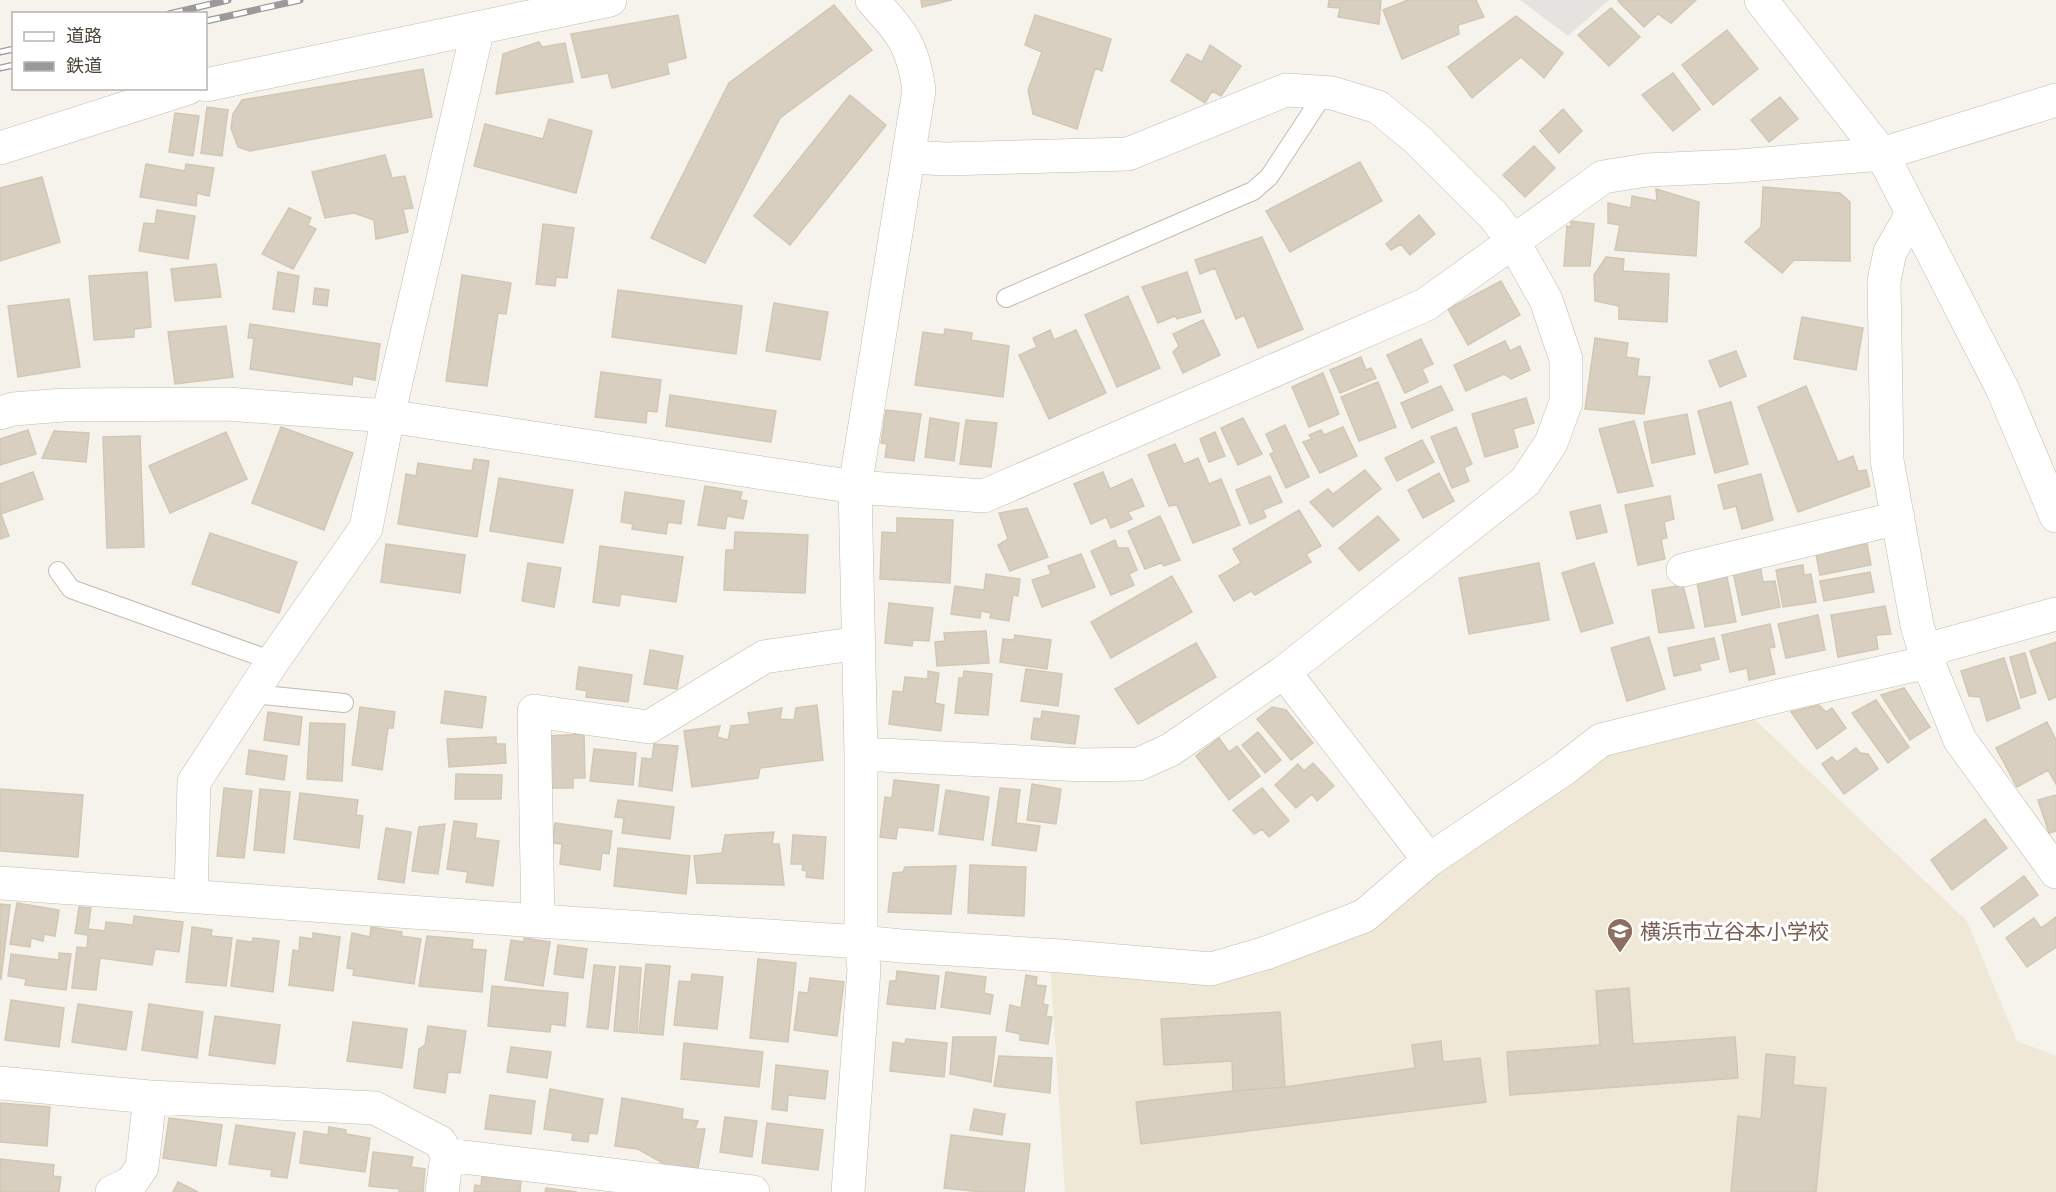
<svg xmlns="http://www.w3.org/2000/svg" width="2056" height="1192" font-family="Rubik,'Noto Sans JP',sans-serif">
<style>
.education{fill:#efe8d6}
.parking{fill:#e5e3e0}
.building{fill:#d8cfc1;stroke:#d3c7b4;stroke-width:1.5}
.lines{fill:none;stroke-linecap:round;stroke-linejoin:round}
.service-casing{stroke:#c2bbae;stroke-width:20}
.minor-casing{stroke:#c2bbae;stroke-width:34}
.tertiary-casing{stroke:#c2bbae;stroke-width:34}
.service{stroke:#fff;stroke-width:18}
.minor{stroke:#fff;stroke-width:33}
.tertiary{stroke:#fff;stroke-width:33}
.rail-casing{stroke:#9a9a9a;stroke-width:7}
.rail{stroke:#fff;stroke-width:4.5;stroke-dasharray:14;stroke-linecap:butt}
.labels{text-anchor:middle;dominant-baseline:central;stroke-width:6;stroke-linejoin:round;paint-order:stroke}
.education-label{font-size:21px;fill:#785e54;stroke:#fff;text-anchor:start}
</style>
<rect width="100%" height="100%" fill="#f6f3ec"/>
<path class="education" d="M1751,716L1967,921L2017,1041L2056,1056V1192H1065L1050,962L1211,969L1364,916L1601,740Z"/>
<path class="parking" d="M1520,0H1609L1568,36Z"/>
<path class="building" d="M921,0H952L922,7Z
M1329,0H1381L1379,24L1338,17L1340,8L1328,7Z
M1408,0H1476L1484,17L1458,25L1459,34L1402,59L1383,10Z
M1619,0H1696L1671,23L1658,14L1644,27L1618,1Z
M834,5L872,50L780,118L705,263L651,238L729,83Z
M1611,8L1640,37L1609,66L1578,35Z
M678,15L686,58L667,63L669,74L612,88L608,73L582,78L571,34Z
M1035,15L1111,39L1102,71L1095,68L1077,129L1033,114L1028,90L1042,52L1025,45Z
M1516,16L1563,53L1544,78L1521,57L1472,98L1448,67Z
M1727,30L1758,69L1713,105L1682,65Z
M539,42L542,47L565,43L573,82L496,94L503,54Z
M1210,45L1241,66L1221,96L1212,91L1205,103L1171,81L1187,54L1202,62Z
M423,69L432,117L250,151L238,147L231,128L233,114L242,100Z
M1673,73L1700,109L1673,131L1642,95Z
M850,95L886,125L790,245L754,216Z
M1780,97L1798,119L1769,142L1751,120Z
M207,107L228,110L222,156L201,153Z
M1563,109L1582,131L1559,153L1540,131Z
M175,113L199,116L193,156L169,152Z
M549,119L592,131L576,193L474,166L485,124L543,139Z
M1534,146L1555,168L1525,197L1503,175Z
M385,155L392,178L405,176L413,208L403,209L408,232L376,239L374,220L354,213L325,218L312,172Z
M1360,162L1382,201L1290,252L1266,211Z
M146,164L185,171L186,164L214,168L209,196L197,193L196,206L140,197Z
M42,177L60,242L0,261V188Z
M1763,187L1840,193L1850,202V261L1794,260L1782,273L1745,242L1761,227Z
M1656,189L1699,202L1696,256L1615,250L1620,225L1608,223V203L1631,208L1632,196L1657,201Z
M289,208L311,218L308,225L316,229L293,269L262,254Z
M157,210L195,216L188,259L139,251L144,223L155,224Z
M1419,215L1435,234L1410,255L1401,244L1391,250L1386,244Z
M1571,221L1594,224L1590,266H1564L1567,226L1571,227Z
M543,224L574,228L567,278L556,277L555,286L536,284Z
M1262,237L1303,329L1258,348L1244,315L1236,319L1215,268L1200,274L1195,260Z
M1606,257L1624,259L1623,271L1669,274L1667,322L1619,319V306L1595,301L1594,275Z
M216,264L221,297L175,301L171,269Z
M147,272L151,327L134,329V337L94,340L89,276Z
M278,272L299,276L294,312L273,309Z
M1187,272L1201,312L1177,319L1175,316L1158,323L1142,287Z
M462,275L511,283L506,314L498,313L487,386L446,381Z
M1501,281L1520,315L1468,345L1448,309Z
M315,288L329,290L327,306L313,304Z
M618,290L742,306L736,354L612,337Z
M1128,296L1160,368L1117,387L1085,315Z
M69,299L80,367L18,377L8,306Z
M774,303L828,312L820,360L766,351Z
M1802,317L1863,328L1856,370L1794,359Z
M1203,320L1220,355L1183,373L1173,352L1179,346L1173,334Z
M250,324L380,344L375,380L353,376L352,385L250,369L254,338H248Z
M226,326L233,377L175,384L168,332Z
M945,329L972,333L971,340L1009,346L1003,397L915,385L923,332L944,335Z
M1050,330L1054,340L1076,330L1106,393L1049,419L1019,355L1037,347L1033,338Z
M1595,338L1628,343L1626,357L1639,359L1637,376L1650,377L1644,414L1585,409Z
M1421,339L1433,364L1422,369L1428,382L1405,393L1387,355Z
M1505,341L1510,351L1520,346L1530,370L1511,379L1504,374L1466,391L1454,365Z
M1736,351L1746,376L1720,387L1709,361Z
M1361,357L1366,370L1371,368L1376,378L1340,393L1330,370Z
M601,372L661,380L657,412L647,411L646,423L595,417Z
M1323,373L1339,414L1309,427L1292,387Z
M1378,382L1396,427L1359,441L1341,397Z
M1441,386L1453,410L1412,428L1401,403Z
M1806,386L1838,462L1853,456L1858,471L1866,470L1870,486L1798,512L1758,407Z
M670,395L776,411L771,442L666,426Z
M1526,398L1534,423L1513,429L1518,447L1485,457L1472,414Z
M1731,402L1748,464L1715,473L1698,411Z
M886,410L921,414L914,461L885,457L887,444L881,443Z
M1687,414L1695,454L1652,463L1644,422Z
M930,418L959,423L954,461L925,457Z
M1243,418L1262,454L1238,465L1221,428Z
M966,420L997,423L991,467L960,464Z
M1634,421L1653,486L1618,493L1599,429Z
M1285,425L1309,477L1286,488L1270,454L1274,452L1266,434Z
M281,427L353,453L324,530L252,503Z
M1343,427L1357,456L1320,473L1303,442L1312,439L1309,435L1321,430L1324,435Z
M1456,427L1472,464L1464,468L1469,481L1452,488L1431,437Z
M28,430L36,454L0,465V439Z
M54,431L89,433L86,462L42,458Z
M226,432L247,479L170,513L149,466Z
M1215,432L1225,456L1209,462L1200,439Z
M140,436L144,547L107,548L103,437Z
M1422,440L1434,462L1397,481L1385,458Z
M1175,444L1184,464L1198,458L1209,484L1221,479L1240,525L1193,543L1177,505L1169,506L1148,455Z
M474,459L489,461L477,537L398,524L406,474L416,476L418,463L472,471Z
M1365,470L1381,489L1333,527L1310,502L1328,489L1333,494Z
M33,472L43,499L1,514L9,536L0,539V484Z
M1103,472L1110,489L1132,479L1144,506L1128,512L1132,519L1111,528L1106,517L1091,524L1074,484Z
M1439,473L1454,501L1423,518L1408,490Z
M1761,474L1773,520L1742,529L1736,506L1724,509L1718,485Z
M1270,476L1282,502L1263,510L1266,517L1250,524L1236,490Z
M499,478L573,490L563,543L490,531Z
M705,486L742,492L740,500L747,501L743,519L727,516L725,529L698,525Z
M625,492L684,501L681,524L668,522L666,534L632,529L633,524L621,522Z
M1670,496L1674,519L1664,522L1667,538L1661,539L1665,559L1638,565L1625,505Z
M1600,505L1607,532L1577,539L1570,512Z
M1027,508L1048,557L1010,571L998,545L1008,539L999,513Z
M1299,510L1321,546L1306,554L1311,562L1255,595L1251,591L1234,601L1219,576L1241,563L1233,549Z
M1160,516L1180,560L1164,566L1161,563L1145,569L1128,531Z
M1378,516L1399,540L1359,571L1339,548Z
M897,518L953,520L950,583L880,579L882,532L897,533Z
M735,532L808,535L805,593L724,590L726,550H734Z
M210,533L297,562L279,613L192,584Z
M1115,540L1118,548H1128L1137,570L1129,574L1134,585L1111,595L1091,551Z
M386,544L465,555L460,593L381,582Z
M1867,544L1871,565L1820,575L1816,554Z
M600,546L683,557L676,602L621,594L619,606L593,602Z
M1081,554L1095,587L1042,607L1032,580L1051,574L1048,566Z
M528,563L561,568L554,607L522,601Z
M1539,563L1549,620L1469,634L1459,578Z
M1594,563L1613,623L1581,632L1562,573Z
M1760,565L1763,582L1775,581L1780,607L1742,615L1733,572Z
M1803,565L1804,575L1811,574L1816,602L1783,607L1776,570Z
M1870,572L1874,592L1824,601L1820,581Z
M986,574L1020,579L1018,596L1013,595L1009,621L990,618L991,613L981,611L980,618L951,614L955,586L984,590Z
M1172,576L1192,612L1111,658L1091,622Z
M1727,577L1736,622L1705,627L1697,582Z
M1683,585L1694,628L1659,633L1652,590Z
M889,603L933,608L929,641L913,640L912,646L885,643Z
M1885,606L1891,634L1876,635L1878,649L1838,657L1831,615Z
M1818,615L1825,650L1786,658L1778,624Z
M1770,624L1775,647L1769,648L1775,674L1749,680L1747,668L1730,672L1722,635Z
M986,631L989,663L937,666L935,642L945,641L944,633Z
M1015,635L1051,640L1047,669L1000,662L1003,639L1014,640Z
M1649,637L1665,689L1627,701L1611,648Z
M1714,638L1719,659L1699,664L1701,670L1674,676L1668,648Z
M2056,642V697L2049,700L2030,651Z
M1196,643L1216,677L1138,724L1115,689Z
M650,650L683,656L677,689L644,684Z
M2025,653L2036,693L2021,698L2010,657Z
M2004,658L2020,708L1987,721L1980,697L1969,696L1961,671Z
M579,667L632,675L628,702L586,697L587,691L576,689Z
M1026,669L1062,674L1058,706L1021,701Z
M928,671L939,673L935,703L944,705L941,731L889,724L893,691L903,692L905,677L928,679Z
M964,671L992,674L988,715L955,713L959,678H963Z
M1904,688L1930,727L1910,740L1881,695Z
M445,691L486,697L482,728L441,723Z
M1876,700L1909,747L1888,763L1852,713Z
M817,705L823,760L760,768L758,778L692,787L684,731L720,726L717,737L728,740L731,726L750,724L748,713L782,708L780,719L794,720L796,708Z
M1819,705L1826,712L1832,708L1846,728L1817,749L1791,712Z
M360,707L395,712L393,728H388L382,770L352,765Z
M1272,707L1286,710L1313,743L1291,760L1257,719Z
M1042,711L1079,716L1075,744L1031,739L1034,718L1041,719Z
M268,712L302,717L299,745L264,740Z
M2047,722L2056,740V784L2048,770L2017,787L1996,748Z
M310,723L345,724L342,781L307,779Z
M1258,732L1281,760L1265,773L1242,745Z
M584,734L585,778H573V788H549L547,736Z
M496,737V744H505L506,763L449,767L447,739Z
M1219,738L1229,752L1237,746L1260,776L1229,800L1196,756Z
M654,744L678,746L672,791L639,786L642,758L652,759Z
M1856,748L1860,753L1868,754L1878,769L1844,794L1822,764L1832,757L1837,762Z
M594,749L636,753L633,785L590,781Z
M249,750L287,756L284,780L246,774Z
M1313,763L1334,786L1317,801L1312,794L1296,808L1275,785L1298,764L1304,771Z
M456,774L502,775L501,799H455Z
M894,780L939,785L933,831L898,827L896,839L880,837L885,797L892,798Z
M1032,784L1061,789L1056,824L1027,820Z
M224,788L252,791L244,858L217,856Z
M1000,788L1020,790L1016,823L1040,826L1036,851L992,845Z
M1262,788L1289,821L1269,837L1262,829L1254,834L1233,810Z
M0,789L83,795L78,857L0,851Z
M260,789L290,792L284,853L254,850Z
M946,790L989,797L983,840L939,834Z
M300,793L358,800L356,815L363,816L359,848L294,839Z
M2056,795V831L2049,833L2038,800Z
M618,800L674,807L670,839L622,833L624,818L615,817Z
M1985,819L2007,848L1952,890L1931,860Z
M454,821L477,824L475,838L499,841L493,886L466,882L468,872L447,869Z
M555,823L612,831L609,854L602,853L600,870L560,864L562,844L552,843Z
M445,824L438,874L412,871L419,827Z
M386,828L411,832L404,883L378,879Z
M774,832L772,844H779L784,885L697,883L694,856L722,853L725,835Z
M793,835L826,837L823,879L806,877L807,871L802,870L803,864H791Z
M618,848L690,856L686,894L614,886Z
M970,865L1026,867L1024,916L968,913Z
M956,866L951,914L888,912L893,873L903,872L905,867Z
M2024,876L2038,895L1994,927L1981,908Z
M17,903L59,910L55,936L44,934L43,941L31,938L30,947L10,944Z
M0,904L10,905L1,979H0Z
M79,907L91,908L88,929L105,931L106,922L133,925L134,916L183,922L179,952L155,949L152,965L100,958L96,990L72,988L77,947L87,948L88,935L75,933Z
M2056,917V947L2027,967L2006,938L2034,918L2041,928Z
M192,927L212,930L211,936L232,938L226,986L186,982Z
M371,927L402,932L401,936L421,939L414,984L353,975L354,969L347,968L352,933L370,937Z
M313,933L340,937L333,991L289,985L293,950L299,951L300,937L313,939Z
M427,936L473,940L472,949L486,950L482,992L419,986Z
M253,938L279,941L273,992L231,986L237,940L252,942Z
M524,938L550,942L543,986L505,980L511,940L524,942Z
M558,945L587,949L583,978L554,974Z
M59,953L71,954L66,990L25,985L26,979L8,976L11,954L59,960Z
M758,959L796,963L788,1042L750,1038Z
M646,964L670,966L663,1035L639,1033Z
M594,965L615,967L608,1029L587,1027Z
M620,966L641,968L637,1033L614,1031Z
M897,971L939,976L935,1009L887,1004L890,981H896Z
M946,972L986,977L984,993L993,995L990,1014L941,1007Z
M692,974L723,977L717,1029L674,1025L679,981L691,982Z
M1026,975L1037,977L1036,985L1046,986L1043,1004L1048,1005L1046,1016L1052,1017L1048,1044L1020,1040V1034L1006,1031L1010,1005L1021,1008Z
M810,978L844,982L837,1036L794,1030L799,992L808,993Z
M492,986L568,993L565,1026L551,1024L550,1032L488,1026Z
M1629,988L1633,1044L1735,1037L1738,1078L1510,1095L1507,1052L1600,1045L1596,991Z
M11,1000L64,1008L59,1047L5,1040Z
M78,1004L132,1012L126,1050L72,1042Z
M149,1004L203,1012L197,1058L142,1050Z
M1280,1012L1285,1087L1233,1091L1232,1061L1164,1065L1161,1019Z
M215,1016L280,1025L275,1064L209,1055Z
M353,1022L407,1029L402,1068L347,1061Z
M428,1026L466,1031L460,1073L448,1072L445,1093L414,1088L419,1049L425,1045Z
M953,1037H996L991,1082L950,1074Z
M906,1039L947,1043L944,1077L890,1071L893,1042L905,1044Z
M1441,1041L1443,1062L1480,1058L1486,1102L1141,1144L1136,1102L1233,1091L1285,1087L1415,1068L1412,1045Z
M684,1043L763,1052L759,1087L681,1079Z
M511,1047L551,1052L547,1078L507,1072Z
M1766,1054L1795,1057L1793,1085L1826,1088L1816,1192H1731L1738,1116L1761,1119Z
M999,1056L1052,1058L1050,1093L994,1086Z
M776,1065L828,1071L825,1099L788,1095L787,1111L772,1109Z
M550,1089L603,1099L597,1134L589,1133L588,1142L572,1140L573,1133L544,1129Z
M490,1095L535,1101L531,1134L485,1129Z
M622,1098L683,1109L682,1119L698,1121L695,1129H705L698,1168L668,1166L638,1149L615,1146Z
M0,1103L50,1107L47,1146L0,1142Z
M974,1109L1005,1114L1002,1135L970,1130Z
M725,1117L757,1121L752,1157L720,1152Z
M169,1118L222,1125L216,1166L163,1158Z
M767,1123L823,1130L818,1170L762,1163Z
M236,1125L295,1133L287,1178L271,1176L272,1170L229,1164Z
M329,1127L346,1130V1134L370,1138L365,1172L300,1163L304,1131L328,1135Z
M951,1135L1030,1144L1024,1192H982L944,1188Z
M373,1152L413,1157L411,1167L425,1169L423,1192H399L400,1189L369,1186Z
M0,1159L54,1165L53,1176L61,1177L59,1192H0Z
M482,1176L521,1181L520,1192H474L475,1185L481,1186Z
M178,1182L198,1192H173Z
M546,1188L577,1192H545Z"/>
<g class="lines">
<g class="service-casing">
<path id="service" d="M1006,298L1253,191L1269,177L1325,92
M58,571L71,589L273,661
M253,694L344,703"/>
</g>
<g class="minor-casing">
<path id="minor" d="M206,85L610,0
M0,148L188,88
M1912,214L1890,252L1884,281L1887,460L1917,625L1928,662L1960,740L2056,872
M1683,570L1898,518
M1284,672L1429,860
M861,754L1084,765L1139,764L1170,750L1284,672L1525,482L1551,443L1566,402V359L1546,300L1513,241L1493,215L1418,140L1378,107L1332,93L1286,90L1128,154L945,159L910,157
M0,883L538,921L861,942L901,946L1061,956L1211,969L1266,953L1364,916L1429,860L1564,769L1601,740L1787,694L1928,662L1937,647L2056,614
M191,896L194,782L273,661L366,528L388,416L478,28
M538,921L534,711L649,727L764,657L859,643
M0,1083L150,1097L375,1108L440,1142L447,1155L442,1192
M447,1155L753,1192
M112,1192L131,1183L142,1167L150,1097
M848,1192L864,969L861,942V754L855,487L919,90C913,46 902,32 872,0"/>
</g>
<g class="tertiary-casing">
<path id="tertiary" d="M1761,0L1882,154L2003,390L2056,516
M0,413L13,409L64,405L227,404L388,416L855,487L984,496L1425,305L1603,177L1647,170L1738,166L1882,154L2056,100"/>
</g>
<use href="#service" class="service"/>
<use href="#minor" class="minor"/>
<use href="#tertiary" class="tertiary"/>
<g class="rail-casing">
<path id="rail" d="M169,14L228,0
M206,21L300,0
M0,52L14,49
M0,68L14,65"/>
</g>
<use href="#rail" class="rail"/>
</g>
<defs>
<g id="school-pin" transform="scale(1.35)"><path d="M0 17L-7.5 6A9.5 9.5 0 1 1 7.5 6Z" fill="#8d6e63" stroke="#fff"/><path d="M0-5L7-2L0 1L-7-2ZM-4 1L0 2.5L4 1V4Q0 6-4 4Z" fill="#fff"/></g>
</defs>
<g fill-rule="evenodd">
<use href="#school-pin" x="1620" y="931"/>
</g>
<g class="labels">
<g class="education-label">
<text x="1640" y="931">横浜市立谷本小学校</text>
</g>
</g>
<rect x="12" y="12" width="195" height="78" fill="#ffffff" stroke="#b7b4b0" stroke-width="1.5"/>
<rect x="24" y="32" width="30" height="9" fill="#ffffff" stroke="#b7b4b0" stroke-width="1.5"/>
<text x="66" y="42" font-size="18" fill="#4b4439">道路</text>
<rect x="24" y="62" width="30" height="9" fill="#9a9a9a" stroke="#b7b4b0" stroke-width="1.5"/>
<text x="66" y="72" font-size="18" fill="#4b4439">鉄道</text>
</svg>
